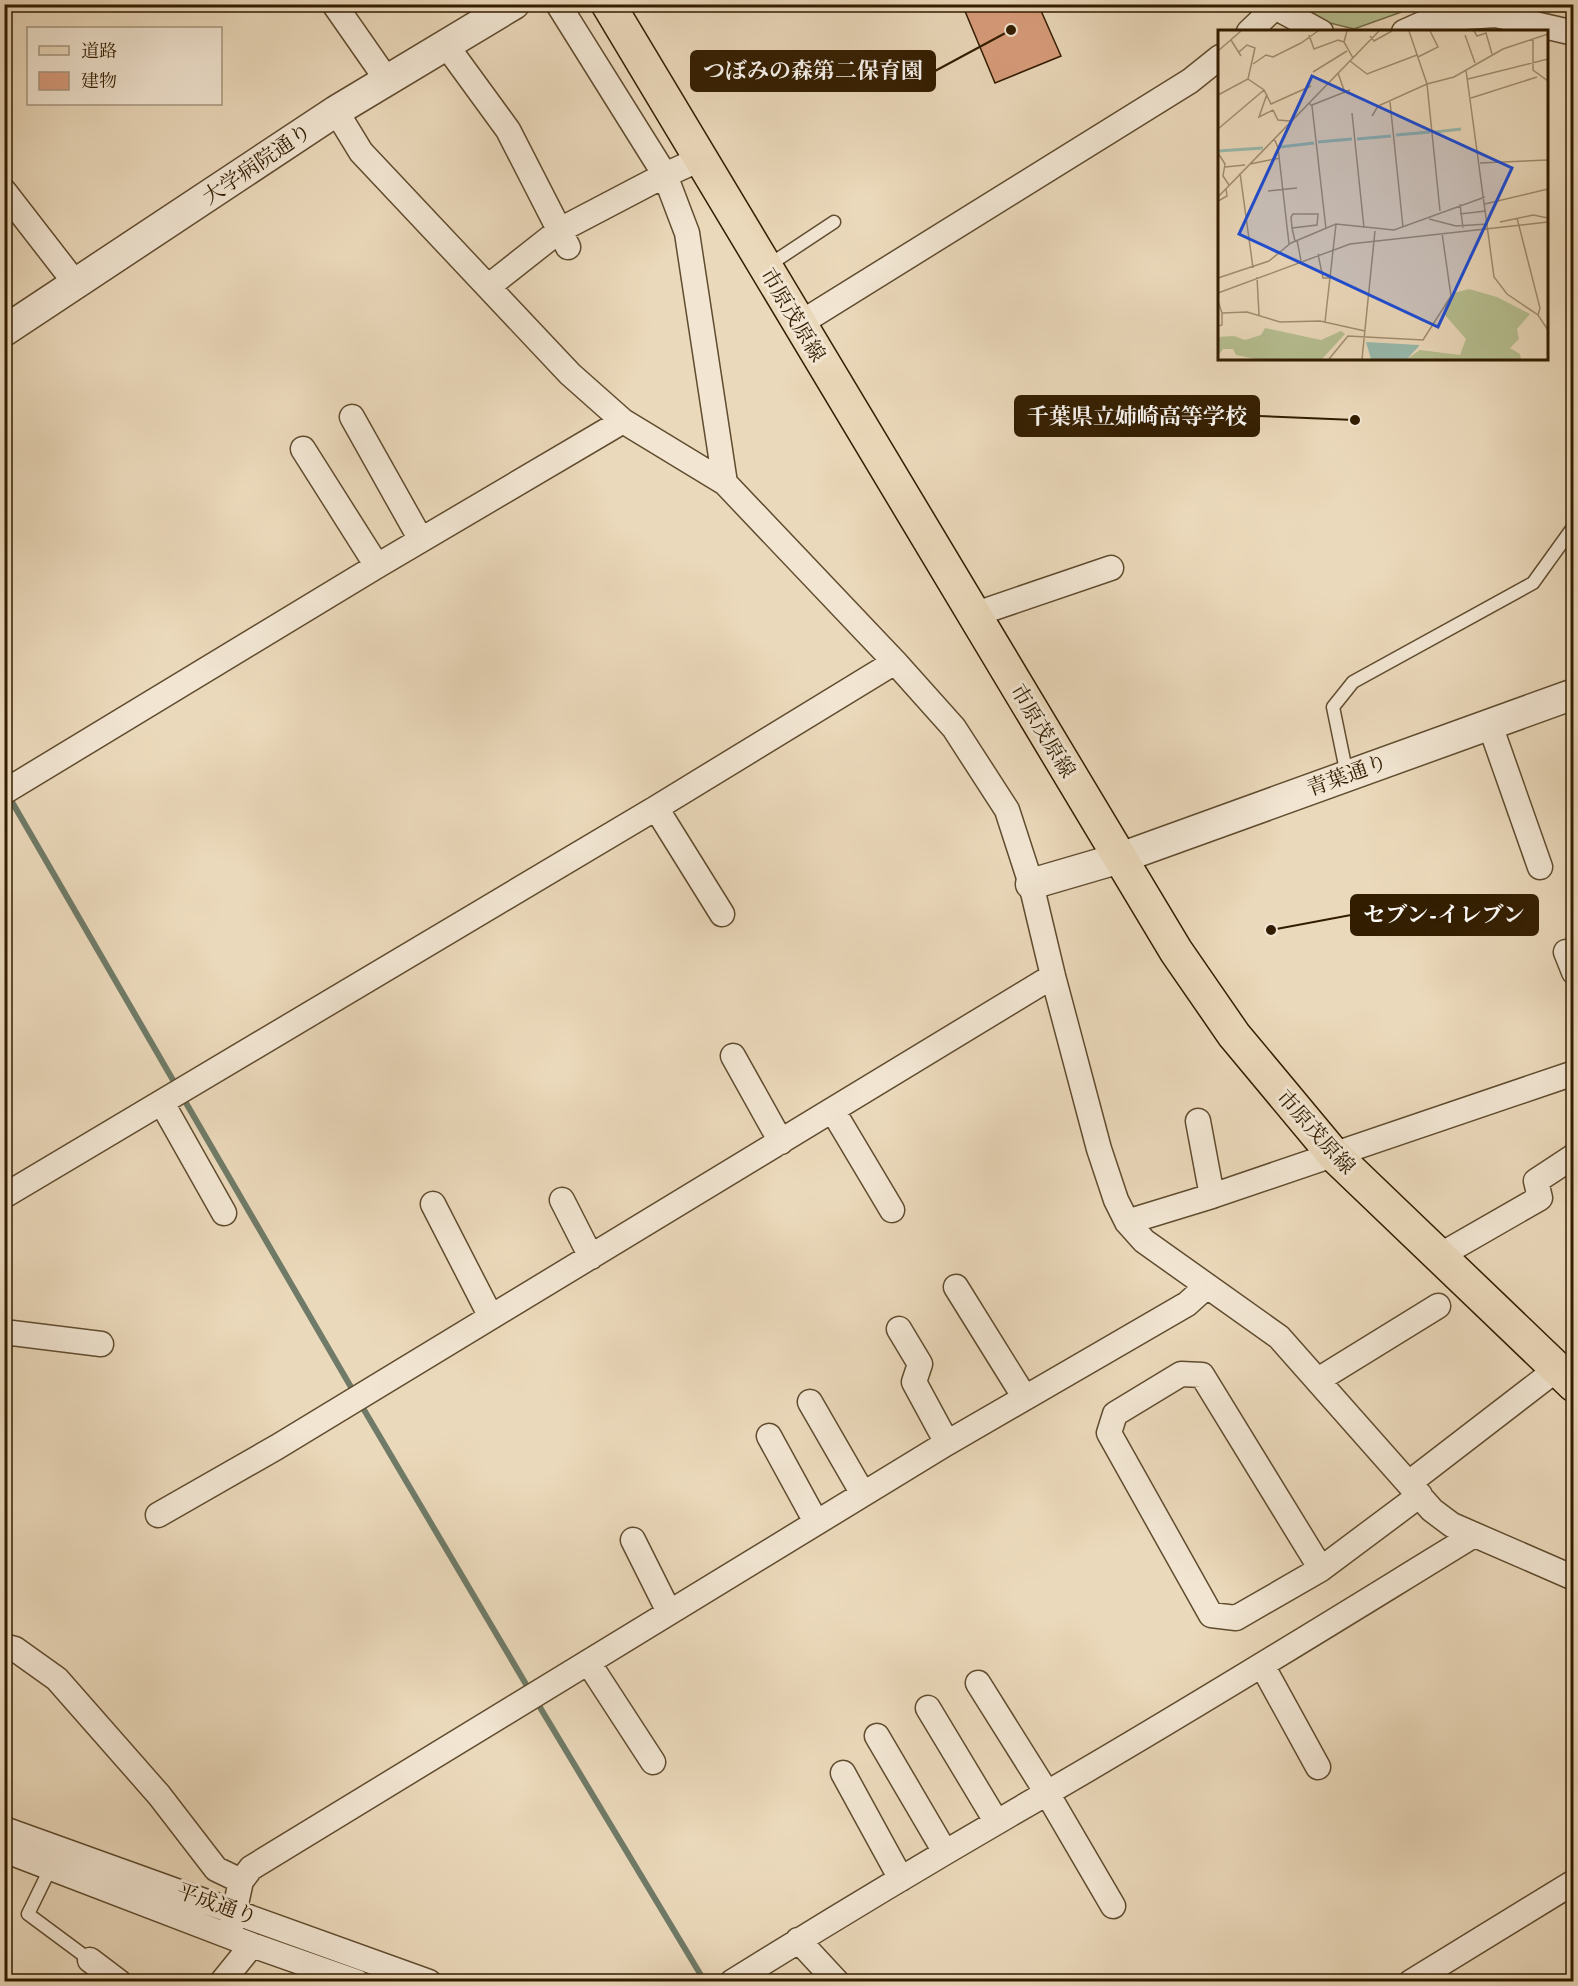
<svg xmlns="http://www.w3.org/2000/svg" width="1578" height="1986" font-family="'IM FELL Great Primer','Noto Serif JP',serif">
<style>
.green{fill:#b6bf91;stroke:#746e48;stroke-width:1.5}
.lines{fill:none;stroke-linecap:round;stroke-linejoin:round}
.stream{stroke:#6f7b68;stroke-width:6}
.building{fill:#d99e7d;stroke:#321d00;stroke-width:1.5}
.service-casing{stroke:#604c2f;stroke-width:15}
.minor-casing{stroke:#604c2f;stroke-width:27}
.tertiary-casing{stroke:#604c2f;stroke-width:33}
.primary-casing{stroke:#321d00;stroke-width:36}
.service{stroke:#f2e6d3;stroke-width:12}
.minor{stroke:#f2e6d3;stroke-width:24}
.tertiary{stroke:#f2e6d3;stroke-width:30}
.primary{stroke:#ebd9bb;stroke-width:33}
.labels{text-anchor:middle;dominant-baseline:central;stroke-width:6;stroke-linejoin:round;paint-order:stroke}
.street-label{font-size:21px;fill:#321d00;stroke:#f2e6d3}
.inset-river{fill:none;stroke:#98baae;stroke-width:3}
.inset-road{fill:none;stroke:#a18e70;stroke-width:1.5}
.view{fill:#1d4ed8;fill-opacity:0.15;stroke:#1d4ed8;stroke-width:3}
.inset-edge{fill:none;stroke:#321d00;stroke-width:3}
.leader{fill:none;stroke:#321d00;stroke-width:2}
.callout-dot{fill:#321d00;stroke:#f2e6d3;stroke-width:2}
.callout{fill:#321d00;stroke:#321d00;stroke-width:2}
.callout-label{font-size:22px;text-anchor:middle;font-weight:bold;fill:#fff}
</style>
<rect width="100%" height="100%" fill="#ebd9bb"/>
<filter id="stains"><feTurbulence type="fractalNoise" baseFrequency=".00333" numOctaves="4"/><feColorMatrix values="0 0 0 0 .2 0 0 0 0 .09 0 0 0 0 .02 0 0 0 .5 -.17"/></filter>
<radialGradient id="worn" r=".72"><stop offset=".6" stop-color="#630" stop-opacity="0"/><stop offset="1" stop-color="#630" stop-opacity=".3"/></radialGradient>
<path class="green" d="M1258,5H1421L1354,29Z"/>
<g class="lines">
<path class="stream" d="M8,795L177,1087
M182,1096L355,1394
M360,1403L530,1691
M535,1699L705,1982"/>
</g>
<path class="building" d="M962,4H1038L1061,56L995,83Z"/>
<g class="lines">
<g class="service-casing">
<path id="service" d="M766,267L834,222
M1347,775L1333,707L1353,682L1533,583L1574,526
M51,1867L28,1914L90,1960"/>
</g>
<g class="minor-casing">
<path id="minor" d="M334,4L387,80
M558,4L665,175L687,233L725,483
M1249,32L1275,7L1321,32
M1404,32L1433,19L1496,15L1574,33
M446,45L508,130L568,247
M336,111L361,152L570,374L623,421L725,483L895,662L954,728L1007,810L1031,884L1053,976L1099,1149L1116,1200L1127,1222L1144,1241L1279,1337L1432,1510L1452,1525L1574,1578
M4,191L76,284
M489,286L560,230L665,175L700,159
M799,324L1190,81L1220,57
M352,417L421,540
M303,449L377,566
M973,615L1111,568
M1490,725L1540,867
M4,792L377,566L623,421
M656,808L722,914
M1566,952L1574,972
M733,1056L781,1142
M162,1103L224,1213
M833,1111L892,1210
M1198,1121L1212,1196
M4,1196L656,808L895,662
M562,1200L591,1257
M433,1204L491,1317
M1127,1222L1212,1196L1574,1073
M1439,1256L1540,1198L1536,1181L1574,1156
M956,1287L1025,1398
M899,1329L920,1364L914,1382L947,1443
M4,1332L101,1344
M1318,1380L1438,1306
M810,1402L863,1494
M769,1436L816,1522
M1409,1483L1557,1369
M158,1515L277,1447L1053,976
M633,1540L669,1612
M1321,1569L1202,1375L1181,1374L1115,1414L1109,1433L1211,1615L1236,1618L1321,1569L1420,1495
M4,1646L15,1649L57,1679L159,1795L216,1869L241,1881
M588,1662L653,1762
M1262,1665L1318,1767
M978,1683L1047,1793L1113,1906
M928,1708L996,1821
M877,1736L945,1852
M843,1773L901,1879
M4,1829L429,1982
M4,1850L252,1945L357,1982
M229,1936L241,1881L251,1868L947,1443L1187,1304L1207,1286
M798,1940L837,1982
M90,1960L119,1982
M222,1982L252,1945
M732,1982C836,1917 941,1854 1047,1793C1191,1710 1332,1622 1474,1535
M1411,1982L1574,1882"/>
</g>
<g class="tertiary-casing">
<path id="tertiary" d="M4,331L336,111L514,4
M1031,884L1120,858L1574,694"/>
</g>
<g class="primary-casing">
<path id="primary" d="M608,4L1176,951L1234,1035L1334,1155L1574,1385"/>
</g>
<use href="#service" class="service"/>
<use href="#minor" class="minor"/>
<use href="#tertiary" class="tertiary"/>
<use href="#primary" class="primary"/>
</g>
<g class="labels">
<g class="street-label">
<text transform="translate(257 164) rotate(-34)">大学病院通り</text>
<text transform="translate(793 315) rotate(59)">市原茂原線</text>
<text transform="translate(1043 731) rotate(59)">市原茂原線</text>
<text transform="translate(1347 775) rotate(-20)">青葉通り</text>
<text transform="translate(1316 1132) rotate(48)">市原茂原線</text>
<text transform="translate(217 1904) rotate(20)">平成通り</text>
</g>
</g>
<g transform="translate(1218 30)">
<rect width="330" height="330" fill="#ebd9bb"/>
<path d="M251,259L279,267L312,284L299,299L301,309L292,318L302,324L303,329H189L202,320L242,325L248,309L226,284L227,273L236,263ZM47,298L103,310L123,301L127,304L104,329H37L18,325L15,319H5L0,326V307L16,306L27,310L43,305Z" fill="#b6bf91"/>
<path d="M148,312L201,315V316L189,329H153Z" fill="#98baae"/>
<path class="inset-river" d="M217,102L243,99M178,105L212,102M139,109L173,106M100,112L134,109M62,117L96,113M0,121L45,118"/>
<path class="inset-road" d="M129,1L126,12L135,28M191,1L209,54L222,181M256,1L259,6L268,3L274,24M91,5L96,19L120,10L126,12M247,5L257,33M152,6L156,11L174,1M315,9V40L330,51M13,10L23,26M0,21L23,1M200,27L220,17L212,1M132,31L149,44L199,25M35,34L48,25L55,27L83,13L100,1M248,40L276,247L289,264L320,285L330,300M95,42L129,21M120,43L127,63M30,49L46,60L53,74L93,56M250,49L330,29M49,64L41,87L55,80M0,65L30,49L37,18L29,15L21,22M253,68L319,47M172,72L185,197M91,73L94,76L108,199M94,75L132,60M55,80L60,90L72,91M134,83L146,198M154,86L160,76L209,54L236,47L285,19L330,4M0,99L46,60M56,108L60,118L71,214M0,123L7,134L5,146L11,155M262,133L330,130M32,134L62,128M7,137L27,135M22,143L35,238M50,161L79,158M0,167L161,1M0,171L9,166L8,158M242,174L245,198M267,174L330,159M242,184L268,181M299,188L322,278L320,285M211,189L238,196L270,194M282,192L315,185L330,188M74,198L99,195L100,184H75L73,187L74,198L77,211M79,210L83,231M100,224L105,248H112M39,247L41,285M0,248L51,231L73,213L118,194L176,200L267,167M0,263L132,214L330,192M0,271L4,283V295L0,296M4,283L29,282L62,292L102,291L147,301M107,292L118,194M111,329L130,306L205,310L233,266L224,203M144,329L157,201"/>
<path class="view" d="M94,46L294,138L220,297L21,204Z"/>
<rect width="330" height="330" class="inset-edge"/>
</g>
<path class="leader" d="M1011 30L935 71M1355 420L1259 416M1271 930L1351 915"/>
<g class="callout-dot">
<circle cx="1011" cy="30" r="6"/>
<circle cx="1355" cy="420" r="6"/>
<circle cx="1271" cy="930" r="6"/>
</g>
<g class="callout">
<rect x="691" y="51" width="244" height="40" rx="6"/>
<rect x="1015" y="396" width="244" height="40" rx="6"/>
<rect x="1351" y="895" width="187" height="40" rx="6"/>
</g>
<g class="callout-label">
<text x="813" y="78">つぼみの森第二保育園</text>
<text x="1137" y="424">千葉県立姉崎高等学校</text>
<text x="1444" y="922">セブン-イレブン</text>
</g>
<rect width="1578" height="1986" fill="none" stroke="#ebd9bb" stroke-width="24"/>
<rect x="6" y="6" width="1566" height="1974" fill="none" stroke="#321d00" stroke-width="3"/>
<rect x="12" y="12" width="1554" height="1962" fill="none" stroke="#321d00" stroke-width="1.5"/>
<rect x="27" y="27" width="195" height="78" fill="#f2e6d3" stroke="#a5967f" stroke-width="1.5"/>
<rect x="39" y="46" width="30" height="9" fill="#ebd9bb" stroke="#a5967f" stroke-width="1.5"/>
<text x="81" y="57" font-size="18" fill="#321d00">道路</text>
<rect x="39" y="72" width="30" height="18" fill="#d99e7d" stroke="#a5967f" stroke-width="1.5"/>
<text x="81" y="87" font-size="18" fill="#321d00">建物</text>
<rect width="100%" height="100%" filter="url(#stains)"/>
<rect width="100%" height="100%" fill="url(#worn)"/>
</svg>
